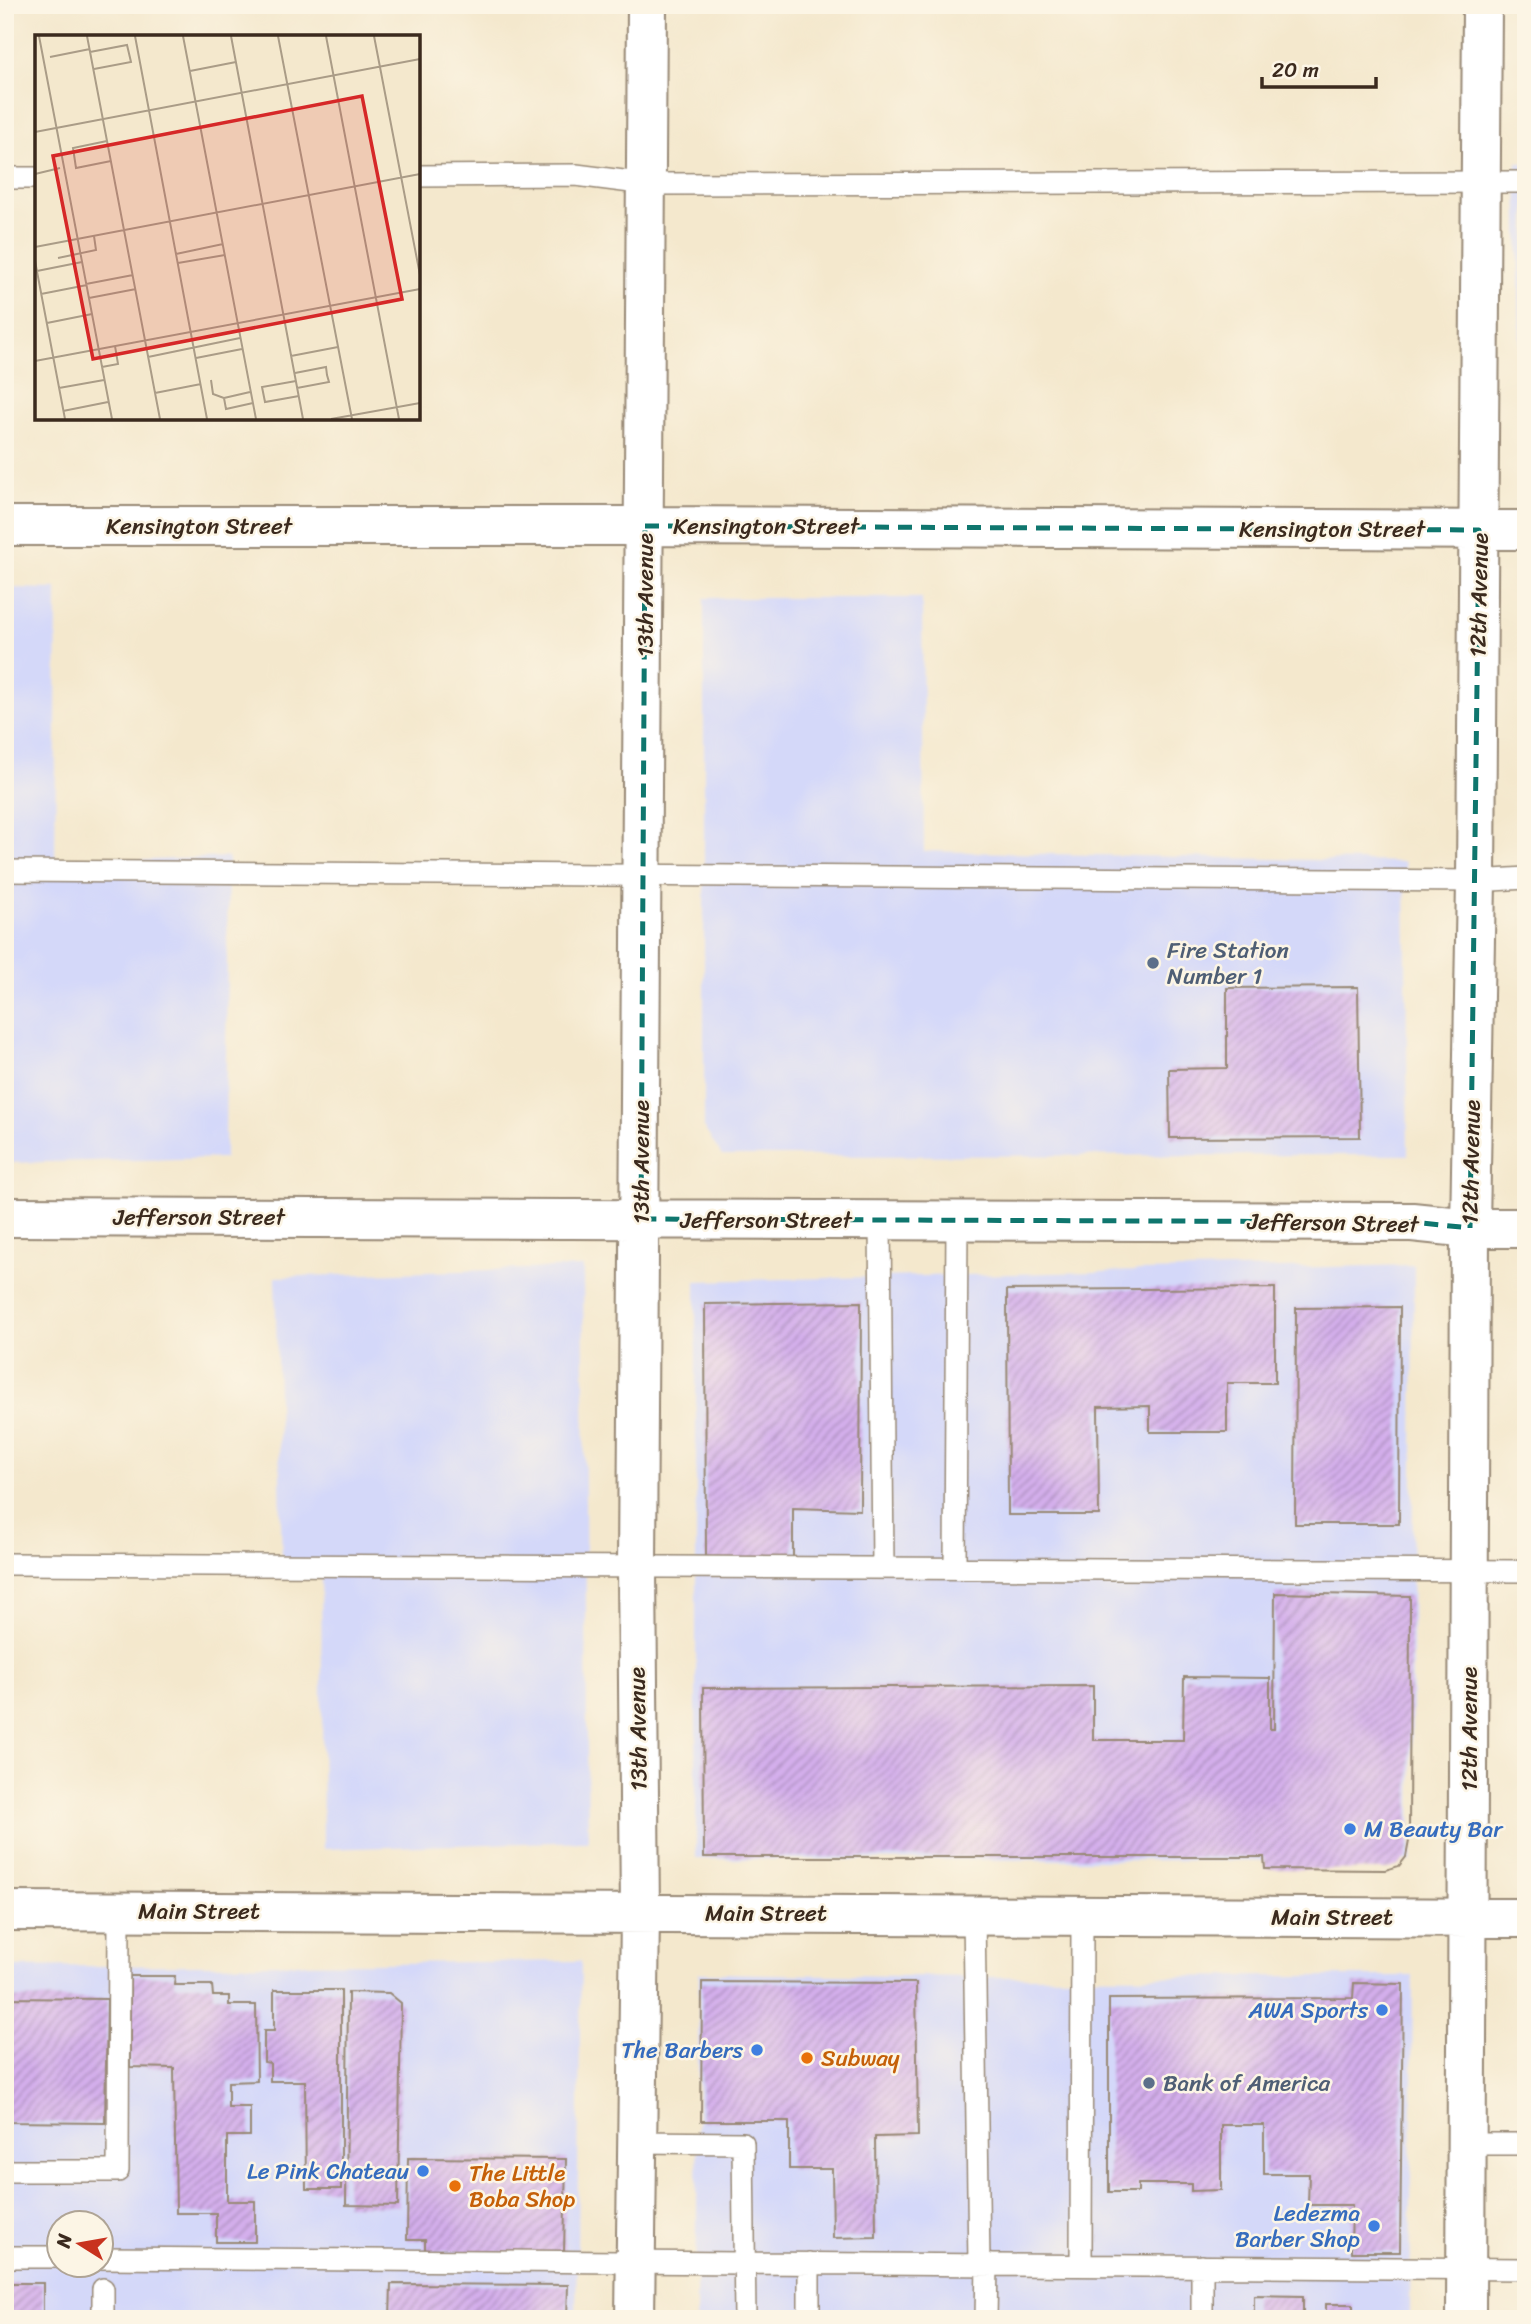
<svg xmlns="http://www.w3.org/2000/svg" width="1531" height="2324" font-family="Sriracha,sans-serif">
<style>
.built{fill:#d4d8f9;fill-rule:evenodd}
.building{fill:url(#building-hatch)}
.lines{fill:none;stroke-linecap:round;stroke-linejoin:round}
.lane-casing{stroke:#988976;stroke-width:24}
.street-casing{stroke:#988976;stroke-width:42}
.lane{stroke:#fff;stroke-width:21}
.street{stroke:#fff;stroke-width:38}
.marked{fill:none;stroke:#0f766e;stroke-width:5;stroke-dasharray:14 9;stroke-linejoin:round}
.service-dot{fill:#5c6f8a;stroke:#fcf5e5;stroke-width:2.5}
.shop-dot{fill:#3f7fe0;stroke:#fcf5e5;stroke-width:2.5}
.food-dot{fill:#e8710a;stroke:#fcf5e5;stroke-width:2.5}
.labels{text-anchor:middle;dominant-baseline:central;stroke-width:5;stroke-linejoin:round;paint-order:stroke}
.street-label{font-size:23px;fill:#3b2a1e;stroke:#fcf5e5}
.service-label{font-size:23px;fill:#4e5e75;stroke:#fcf5e5;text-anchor:start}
.shop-label{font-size:23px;fill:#366cbe;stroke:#fcf5e5;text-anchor:end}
.food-label{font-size:23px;fill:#c56008;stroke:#fcf5e5;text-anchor:start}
.inset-road{fill:none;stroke:#aa9c87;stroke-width:2}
.view{fill:#d62828;fill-opacity:0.15;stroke:#d62828;stroke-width:3.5}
.inset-edge{fill:none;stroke:#3b2a1e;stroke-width:3.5}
</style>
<defs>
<pattern id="building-hatch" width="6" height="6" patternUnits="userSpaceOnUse" patternTransform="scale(1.75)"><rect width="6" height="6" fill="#d4afec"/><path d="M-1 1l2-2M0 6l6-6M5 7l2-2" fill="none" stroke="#ad8fbf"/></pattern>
</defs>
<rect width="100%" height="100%" fill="#fcf5e5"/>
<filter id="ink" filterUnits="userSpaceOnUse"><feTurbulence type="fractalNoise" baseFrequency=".0143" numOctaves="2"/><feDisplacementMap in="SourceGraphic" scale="14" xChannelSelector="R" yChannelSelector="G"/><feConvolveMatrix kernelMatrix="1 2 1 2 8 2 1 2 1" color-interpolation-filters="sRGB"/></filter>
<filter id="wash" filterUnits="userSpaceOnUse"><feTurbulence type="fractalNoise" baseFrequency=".00686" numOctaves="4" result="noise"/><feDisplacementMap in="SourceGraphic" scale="28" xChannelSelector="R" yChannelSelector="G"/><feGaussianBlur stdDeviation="1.57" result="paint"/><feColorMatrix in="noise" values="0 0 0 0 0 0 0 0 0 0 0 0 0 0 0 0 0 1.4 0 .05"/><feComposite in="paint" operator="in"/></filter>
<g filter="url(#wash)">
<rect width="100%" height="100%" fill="#f4e8cd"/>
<path class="built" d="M1517,163H1526V461H1522Z
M5,588L57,589L55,864L228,857L225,1158L5,1163Z
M704,598H922L924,851L1405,862L1408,1155L722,1156L704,1128Z
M1414,1265L1411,1861L696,1859V1281Z
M583,1267L588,1841L323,1849L321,1562L282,1560L275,1277Z
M581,1961L576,2319H5V1967ZM60,2222H102V2264H60Z
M699,1973L975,1977L1413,1976L1410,2319H696Z"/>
<g id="blocks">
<path class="building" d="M1358,987L1360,1137L1170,1138L1169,1069L1227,1068V988Z
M1275,1288V1383H1227V1432H1150V1406L1098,1407L1099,1515H1008L1007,1290Z
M861,1302L860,1510L793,1508V1563L706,1566L705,1304Z
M1400,1307L1399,1524H1295L1296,1308Z
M1275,1593L1410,1596L1409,1841L1406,1857L1399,1866L1385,1870L1265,1869L1264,1857H704L703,1688L1093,1686V1740H1183L1184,1677L1270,1678V1729H1274Z
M130,1976H175L174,1985H212L213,1996H229V2005H256L257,2081L228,2082V2107H250V2136H227V2201H255V2242H216V2213H176L174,2068L130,2067Z
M702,1982L916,1983L918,2136L875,2137L876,2237L833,2238L832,2169H789V2121H701Z
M1354,1983L1403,1984L1400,2252H1351L1352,2205H1308L1309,2174H1264V2125H1221V2190L1191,2191V2184H1138V2192H1109V1999L1353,1998Z
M274,1990H341V2189H306L305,2081H270V2063L264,2062V2031H274Z
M348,1992L389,1993L401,2003L398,2206L346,2205Z
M5,1998L107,1999L105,2123L5,2122Z
M408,2158L566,2159L564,2253L425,2251V2240H407Z
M5,2283H43V2319H5Z
M391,2284L568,2285L567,2318L390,2319Z
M1254,2295L1303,2296V2319H1254Z
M1326,2304H1353V2319H1326Z"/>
</g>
</g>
<g filter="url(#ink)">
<use href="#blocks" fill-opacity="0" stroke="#988976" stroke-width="2"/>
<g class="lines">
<g class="lane-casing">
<path id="lane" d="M418,176L576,175L647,184L1526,182
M5,178H37
M5,871L1476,881L1526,878
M880,1220L883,1568
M5,1564L1526,1571
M955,1568L957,1220
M974,1914L979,2264
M637,2142L743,2143L745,2319
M1468,2144H1526
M5,2171H118L119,1911
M5,2257H60
M102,2258L1526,2269
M809,2263V2319
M1081,2265L1082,1915
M103,2289V2319
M986,2319L987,2264
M1202,2319V2266"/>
</g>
<g class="street-casing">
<path id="street" d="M5,526H645L1526,530
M5,1217L1412,1222L1470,1228H1526
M5,1911L1526,1918
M635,2319L640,1913L637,1568L647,5
M1466,2319L1470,1228L1476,881L1482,5"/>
</g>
<use href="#lane" class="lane"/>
<use href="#street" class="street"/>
</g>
</g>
<path class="marked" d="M645,526L1479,530L1470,1228L1412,1222L641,1219Z"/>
<g class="service-dot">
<circle cx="1153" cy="963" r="7"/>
<circle cx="1149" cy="2083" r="7"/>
</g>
<g class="shop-dot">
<circle cx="1350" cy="1829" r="7"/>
<circle cx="1382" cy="2010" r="7"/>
<circle cx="757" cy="2050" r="7"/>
<circle cx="423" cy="2171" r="7"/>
<circle cx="1374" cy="2226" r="7"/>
</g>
<g class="food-dot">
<circle cx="807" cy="2058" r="7"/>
<circle cx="455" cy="2186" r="7"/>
</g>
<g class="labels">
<g class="street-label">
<text x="199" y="526">Kensington Street</text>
<text x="766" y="526">Kensington Street</text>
<text x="1332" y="529">Kensington Street</text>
<text transform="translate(645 595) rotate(-90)">13th Avenue</text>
<text transform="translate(1479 595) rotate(-89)">12th Avenue</text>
<text transform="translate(641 1162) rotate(-90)">13th Avenue</text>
<text transform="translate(1471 1162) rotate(-89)">12th Avenue</text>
<text x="199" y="1217">Jefferson Street</text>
<text x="766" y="1220">Jefferson Street</text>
<text transform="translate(1333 1223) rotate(1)">Jefferson Street</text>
<text transform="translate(638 1729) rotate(-91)">13th Avenue</text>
<text transform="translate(1469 1729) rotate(-90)">12th Avenue</text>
<text x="199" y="1911">Main Street</text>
<text x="766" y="1913">Main Street</text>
<text x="1332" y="1917">Main Street</text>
</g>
<g class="service-label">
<text x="1167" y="950">Fire Station<tspan x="1167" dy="26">Number 1</tspan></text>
<text x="1163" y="2083">Bank of America</text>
</g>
<g class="shop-label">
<text x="1364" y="1829" text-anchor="start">M Beauty Bar</text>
<text x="1368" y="2010">AWA Sports</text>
<text x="743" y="2050">The Barbers</text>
<text x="409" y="2171">Le Pink Chateau</text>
<text x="1360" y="2213">Ledezma<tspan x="1360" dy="26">Barber Shop</tspan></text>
</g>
<g class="food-label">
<text x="821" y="2058">Subway</text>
<text x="469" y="2173">The Little<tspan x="469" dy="26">Boba Shop</tspan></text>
</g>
</g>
<g transform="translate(35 35)">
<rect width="385" height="385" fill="#f4e8cd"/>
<path class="inset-road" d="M4,1L77,384M52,1L125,384M100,1L172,384M148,1L221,384M196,1L268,384M243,1L317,384M291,1L364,384M339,1L385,240M55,17L92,10L96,27L59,34M15,22L55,14M155,36L201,27M0,97L385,24M72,106L38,113L41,133L76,126M0,139L25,133M0,212L385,139M141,219L188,209M23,223L61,215L59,201M0,226L30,384M143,228L190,220M2,236L47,227M51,249L98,240M6,259L52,250M54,263L101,254M12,288L57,279M256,321L303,312M113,322L205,303M161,323L207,314M0,326L385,254M67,332L83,329L80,311M260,338L291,332L292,340L294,347L262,353M176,345L178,359L189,363L191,374L218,368M261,346L227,352L230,367L264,361M24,353L69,345M120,358L166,349M189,363L215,357M28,376L73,367M296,384L385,368"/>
<path class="view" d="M327,61L367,264L58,324L18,121Z"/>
<rect width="385" height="385" class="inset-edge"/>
</g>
<rect width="1531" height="2324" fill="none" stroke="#fcf5e5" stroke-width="28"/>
<g transform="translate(80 2244) rotate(281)"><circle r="33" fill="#fcf5e5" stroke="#afa495" stroke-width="2"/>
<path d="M0-5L12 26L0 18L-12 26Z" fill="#c8321e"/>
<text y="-10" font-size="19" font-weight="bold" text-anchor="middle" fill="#3b2a1e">N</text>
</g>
<path d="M1262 77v10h114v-10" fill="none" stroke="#3b2a1e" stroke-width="3.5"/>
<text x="1272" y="77" font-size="21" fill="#3b2a1e" stroke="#fcf5e5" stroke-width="5" paint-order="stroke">20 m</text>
</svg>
